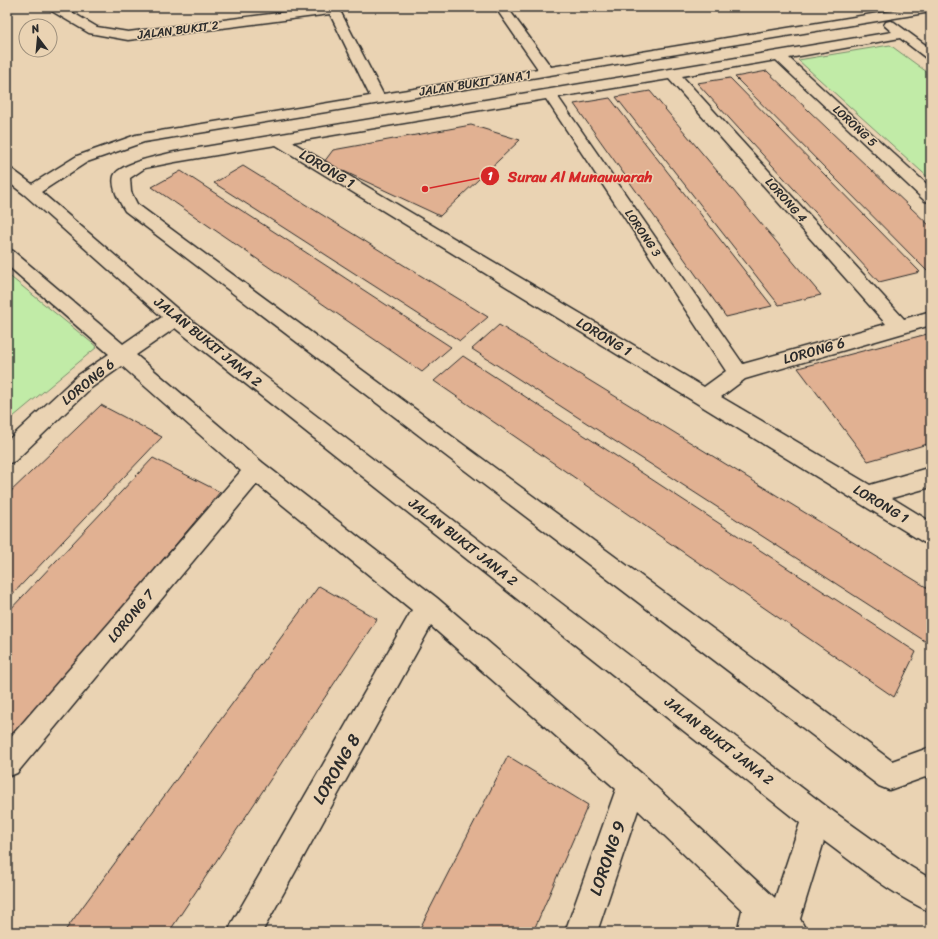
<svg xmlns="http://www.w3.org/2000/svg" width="938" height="939" font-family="Sriracha,sans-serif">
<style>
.green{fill:#c1eba7;stroke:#768b69}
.building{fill:#e1b192;stroke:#2b2b2b}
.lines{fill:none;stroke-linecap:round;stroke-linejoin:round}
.minor-casing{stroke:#2b2b2b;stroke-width:3}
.minor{fill:#ead3b3;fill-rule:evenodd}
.labels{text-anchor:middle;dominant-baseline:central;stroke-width:3;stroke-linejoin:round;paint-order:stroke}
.far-street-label{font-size:12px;fill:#2b2b2b;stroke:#ead3b3}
.street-label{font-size:14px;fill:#2b2b2b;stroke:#ead3b3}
.near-street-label{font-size:17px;fill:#2b2b2b;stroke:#ead3b3}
.leader{fill:none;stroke:#d62828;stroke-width:1.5}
.callout-dot{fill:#d62828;stroke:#ead3b3;stroke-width:1.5}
.mark-label{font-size:12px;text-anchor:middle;font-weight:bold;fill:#fff}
.callout-label{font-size:15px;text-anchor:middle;font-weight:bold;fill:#d62828;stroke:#ead3b3;stroke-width:3;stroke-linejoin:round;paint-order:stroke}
</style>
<rect width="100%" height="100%" fill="#ead3b3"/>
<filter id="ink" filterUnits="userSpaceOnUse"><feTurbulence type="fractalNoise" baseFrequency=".025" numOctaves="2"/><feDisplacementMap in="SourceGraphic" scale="8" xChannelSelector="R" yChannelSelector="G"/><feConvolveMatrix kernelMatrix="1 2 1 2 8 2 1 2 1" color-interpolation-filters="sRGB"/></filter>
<g filter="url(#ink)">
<path class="green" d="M890,45L931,75V180L798,60Z
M7,274L97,347L7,422Z"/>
<path class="building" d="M767,71L931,227V270L927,271L735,77Z
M730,78L920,272L879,282L697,83Z
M650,91L821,295L779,305L616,97Z
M610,98L772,306L726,317L574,104Z
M471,125L520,140L440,216L324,162L333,150Z
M243,166L488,317L460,341L214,183Z
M181,171L451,347L422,372L152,187Z
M499,325L931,590V645L472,349Z
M931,333V443L868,461L798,368Z
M463,356L916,652L894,697L434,381Z
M101,405L162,437L7,600V495Z
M153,458L220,492L7,744V613Z
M319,586L377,619L169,932H64Z
M508,756L588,805L533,932H418Z"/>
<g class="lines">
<g class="minor-casing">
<path id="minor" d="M48,7H63L97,27L128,32L326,7H338L383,94L538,69L495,7H507L551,67L915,7H931V12L144,142L87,162L41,192L182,313L827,807L911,867L931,879V912C892,895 858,866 824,841L800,919L807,932H737L742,910L638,810L597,932H565L616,789L431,626L262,932H228L233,921L412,610L257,484L17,773L7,777V741L241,471L122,366L91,388L15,461L7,464V441L77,376L109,354L7,265V249L13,251L123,344L162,317L25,195L7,181V168L13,170L32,184L77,156L136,135L370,96L330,14L128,40L89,33L50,10ZM175,328L800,823L775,898L642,774L437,598L263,463L136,355Z
M890,21L894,22L931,49V59L926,58L900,38L789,58L931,188V202L925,201L776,60L682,76L904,319L931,311V325L745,379L721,397L870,485L931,467V487L892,498L931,522V545L923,542L276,145L175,162L145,168L130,178L131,192L137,204L892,761L931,747V775L889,790L879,786L125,211C119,201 111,187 114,176C119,163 163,155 175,152L892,32L884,25L886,22ZM669,79L886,324L743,364L558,97ZM546,99L726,371L704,387L292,142Z"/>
</g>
<use href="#minor" class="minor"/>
</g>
</g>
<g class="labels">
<g class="far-street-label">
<text transform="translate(178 30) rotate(-7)">JALAN BUKIT 2</text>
<text transform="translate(475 83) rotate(-9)">JALAN BUKIT JANA 1</text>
<text transform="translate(855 126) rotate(43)">LORONG 5</text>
<text transform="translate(786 200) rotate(48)">LORONG 4</text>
<text transform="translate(643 233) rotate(56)">LORONG 3</text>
</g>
<g class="street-label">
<text transform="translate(327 169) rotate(31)">LORONG 1</text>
<text transform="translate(604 337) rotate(31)">LORONG 1</text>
<text transform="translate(208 342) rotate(39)">JALAN BUKIT JANA 2</text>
<text transform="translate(814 351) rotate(-16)">LORONG 6</text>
<text transform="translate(88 382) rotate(-39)">LORONG 6</text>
<text transform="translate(881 504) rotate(31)">LORONG 1</text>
<text transform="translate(463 542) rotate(38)">JALAN BUKIT JANA 2</text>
<text transform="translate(131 616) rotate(-50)">LORONG 7</text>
<text transform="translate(719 741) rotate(38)">JALAN BUKIT JANA 2</text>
</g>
<g class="near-street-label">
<text transform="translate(336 769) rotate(-60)">LORONG 8</text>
<text transform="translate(607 858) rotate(-71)">LORONG 9</text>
</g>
</g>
<path class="leader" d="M425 189L490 176"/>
<g class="callout-dot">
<circle cx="425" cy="189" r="4"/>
<circle cx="490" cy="176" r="10"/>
</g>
<g class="mark-label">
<text x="490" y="180">1</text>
</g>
<g class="callout-label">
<text x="580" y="182">Surau Al Munauwarah</text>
</g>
<rect width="938" height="939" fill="none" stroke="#ead3b3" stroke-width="24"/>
<rect x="12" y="12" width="914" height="915" fill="none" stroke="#2b2b2b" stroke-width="1.5" filter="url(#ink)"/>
<g transform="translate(38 38) rotate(344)"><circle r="19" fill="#ead3b3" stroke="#9e907d"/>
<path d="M0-3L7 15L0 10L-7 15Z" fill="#2b2b2b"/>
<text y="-6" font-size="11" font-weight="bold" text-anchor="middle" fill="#2b2b2b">N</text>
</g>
</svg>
